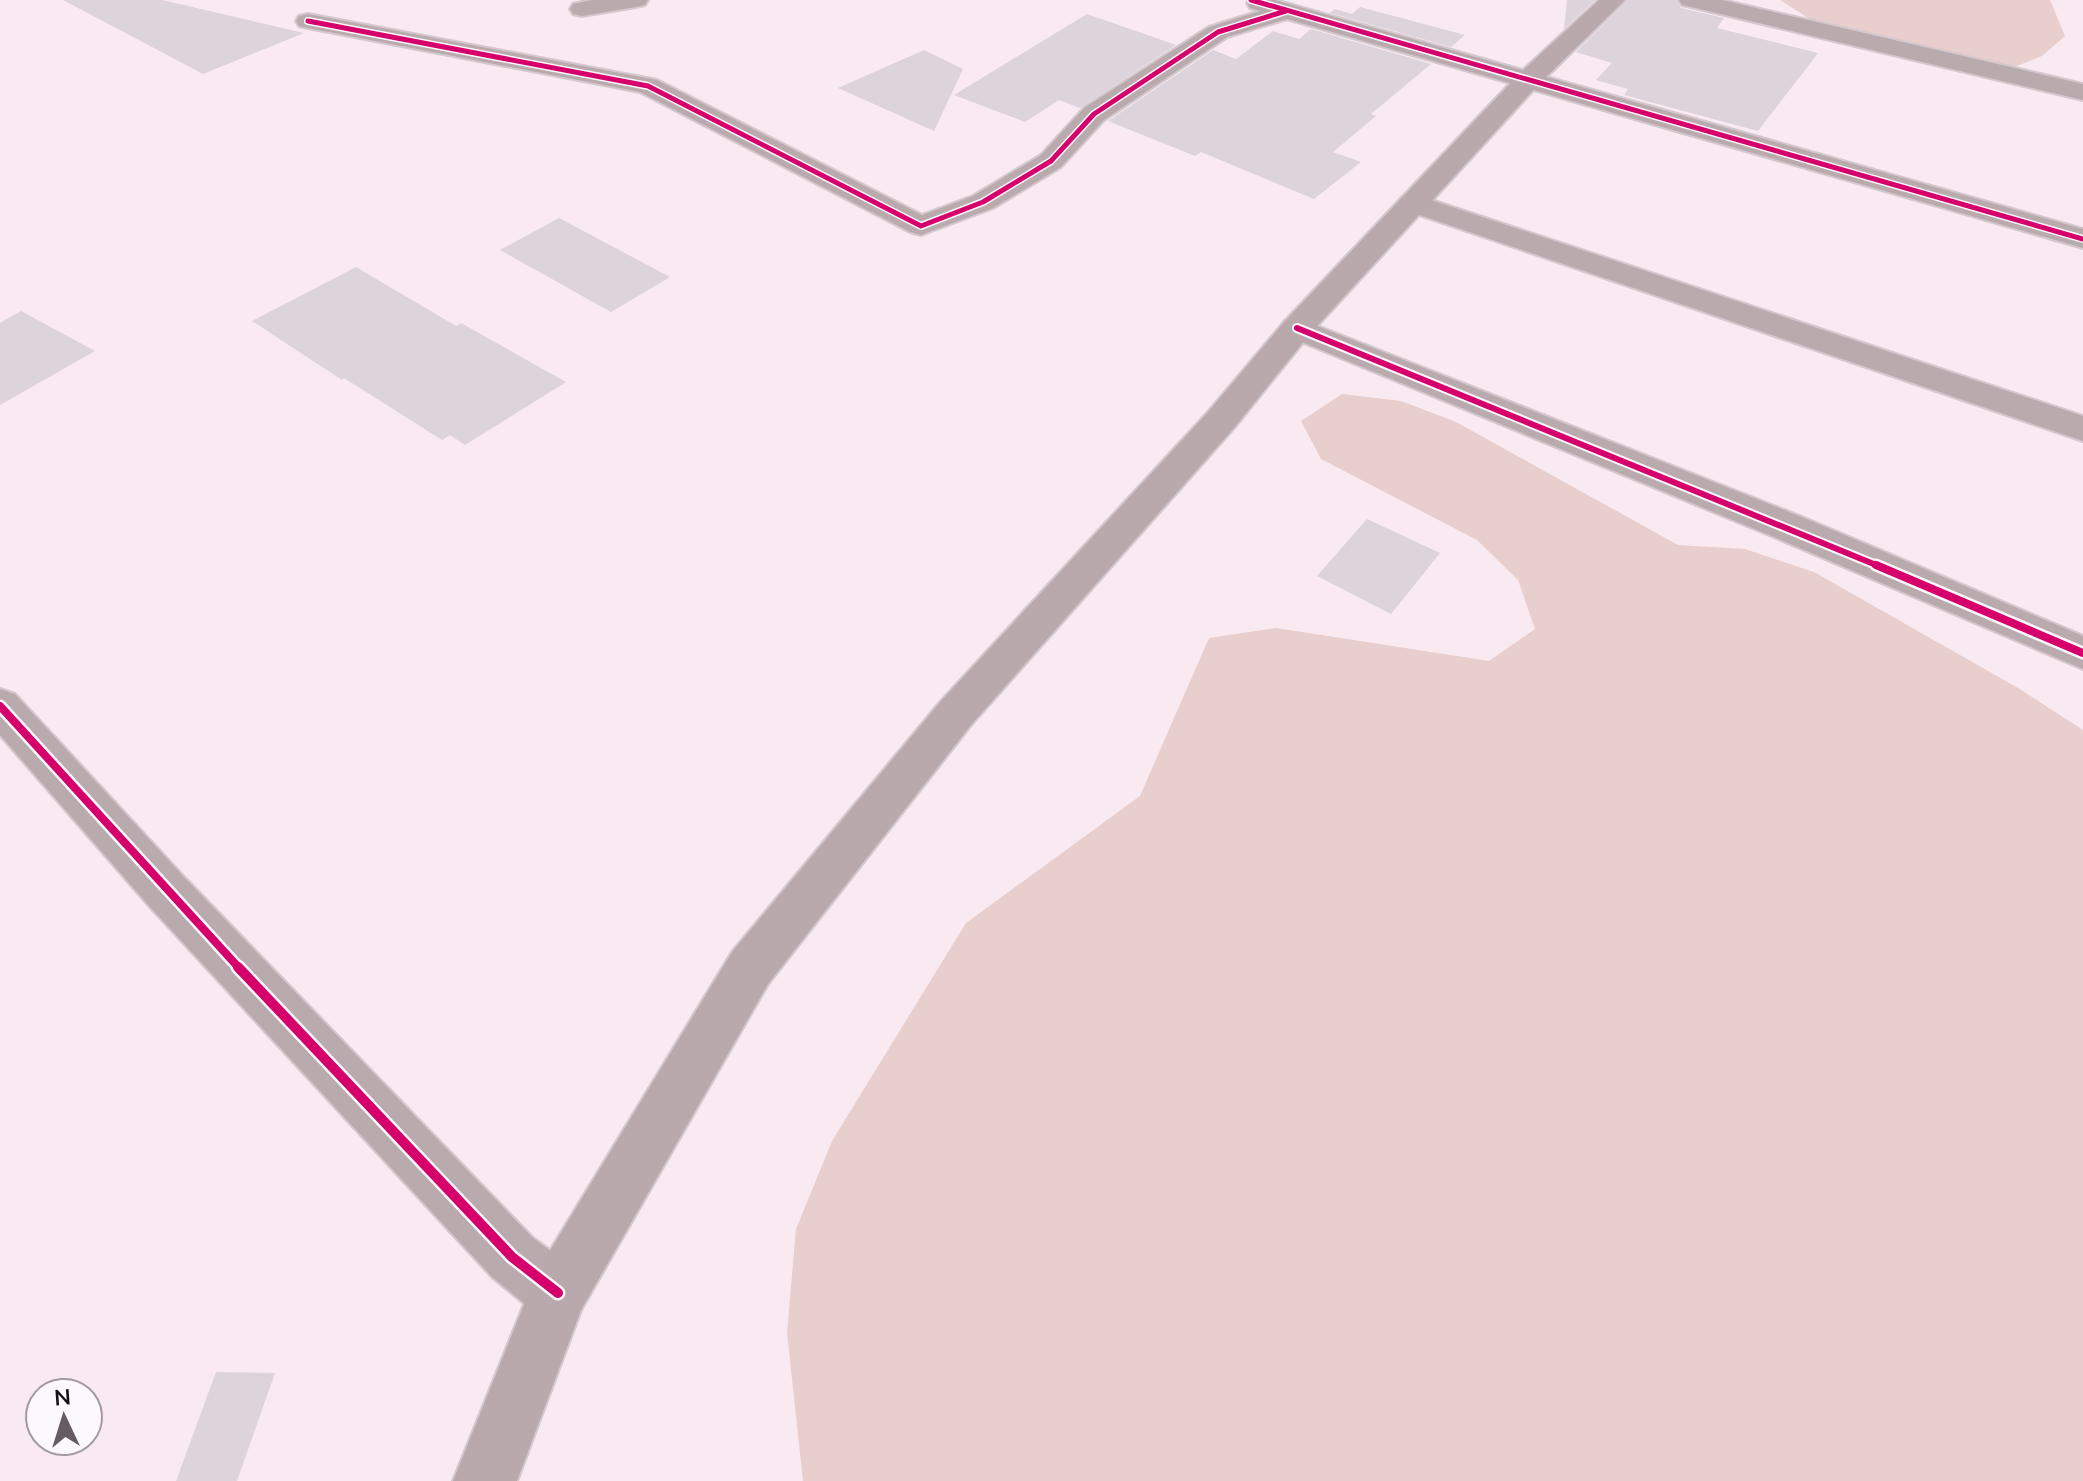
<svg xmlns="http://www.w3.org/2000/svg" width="2083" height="1481" font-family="Mulish,sans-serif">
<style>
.green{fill:#e8cecd}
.building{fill:#ddd3da}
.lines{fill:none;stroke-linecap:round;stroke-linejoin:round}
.street-casing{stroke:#d3c8cd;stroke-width:4}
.secondary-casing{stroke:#d3c8cd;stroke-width:4}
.street{fill:#b9aaae;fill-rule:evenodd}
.secondary{fill:#b9a9ad;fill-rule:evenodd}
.cycleway-far3-casing{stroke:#fdf8fb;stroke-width:8}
.cycleway-far2-casing{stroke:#fdf8fb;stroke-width:10}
.cycleway-far1-casing{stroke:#fdf8fb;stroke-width:13}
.cycleway-casing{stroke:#fdf8fb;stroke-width:15}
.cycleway-far3{stroke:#d6006c;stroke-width:5}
.cycleway-far2{stroke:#d6006c;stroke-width:6}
.cycleway-far1{stroke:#d6006c;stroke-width:8}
.cycleway{stroke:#d6006c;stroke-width:10}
</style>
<rect width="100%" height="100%" fill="#f9eaf1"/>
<g class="green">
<polygon points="1780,0 2050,0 2065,36 2042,56 2012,68 1819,25"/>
<polygon points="1342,394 1401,401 1456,422 1678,545 1745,549 1814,572 2018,688 2083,730 2083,1481 803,1481 787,1333 796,1229 832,1141 966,923 1140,796 1209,638 1276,628 1489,661 1535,629 1518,580 1477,540 1321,459 1301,421"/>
</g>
<g class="building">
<polygon points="63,0 162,0 304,33 203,74"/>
<polygon points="1567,0 1595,0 1564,29"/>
<polygon points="1628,0 1676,0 1681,8 1724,18 1717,28 1818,53 1758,131 1624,95 1628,89 1596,80 1612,63 1576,52"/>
<polygon points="1360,7 1465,35 1451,47 1330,13 1335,9 1352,14"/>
<polygon points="1087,14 1176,45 1080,108 1059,100 1025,122 954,95"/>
<polygon points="1311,29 1431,64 1371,114 1376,116 1333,152 1361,162 1314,199 1201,152 1195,156 1108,121 1213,50 1236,59 1273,31 1299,39"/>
<polygon points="924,50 963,69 934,131 838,88"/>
<polygon points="559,218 670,277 611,312 500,250"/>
<polygon points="356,267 456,326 461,323 566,382 465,445 450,435 442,440 344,378 342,380 252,321"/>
<polygon points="21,311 95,351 0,405 0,323"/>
<polygon points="1367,519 1440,553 1391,614 1317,576"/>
<polygon points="216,1372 275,1373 237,1481 176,1481"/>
</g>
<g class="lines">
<g class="street-casing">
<g id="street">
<polygon points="592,0 648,0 645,5 636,7 582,16 573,14 570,9 573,4"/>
<polygon points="1249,0 1275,0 2083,229 2083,248 1287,19 1227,37 1104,120 1061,167 993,208 921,235 910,232 640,92 308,28 299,26 296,21 299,16 308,14 657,80 922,215 973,196 1041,155 1084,108 1209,27 1260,11 1250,8 1247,3"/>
<polygon points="1679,0 1722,0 2083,84 2083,100 1691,7 1682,5"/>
<polygon points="1413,194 2083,416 2083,441 1402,209 1398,203 1402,197"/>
<polygon points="1297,318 1802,517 2083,636 2083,669 1774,537 1285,335 1280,328 1285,321"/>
<polygon points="0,689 15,694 184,877 532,1237 579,1272 587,1293 579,1314 558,1322 537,1314 492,1277 150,907 0,735"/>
</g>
</g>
<g class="secondary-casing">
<polygon id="secondary" points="1599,0 1625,0 1538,85 1309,335 1234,428 971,725 768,984 581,1310 517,1481 453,1481 537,1272 732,952 941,701 1208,412 1285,321 1520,73"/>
</g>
<use href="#street" class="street"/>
<use href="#secondary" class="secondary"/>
<g class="cycleway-far3-casing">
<g id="cycleway-far3">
<polyline points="1251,0 2083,239"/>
<polyline points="308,21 648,86 921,226 983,202 1051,161 1094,114 1218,32 1286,11"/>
</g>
</g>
<g class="cycleway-far2-casing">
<polyline id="cycleway-far2" points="1297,328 1881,567"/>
</g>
<g class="cycleway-far1-casing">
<g id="cycleway-far1">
<polyline points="1876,565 2083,653"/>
<polyline points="0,706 240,969"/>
</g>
</g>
<g class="cycleway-casing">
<polyline id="cycleway" points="238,967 512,1257 558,1293"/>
</g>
<use href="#cycleway-far3" class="cycleway-far3"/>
<use href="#cycleway-far2" class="cycleway-far2"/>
<use href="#cycleway-far1" class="cycleway-far1"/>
<use href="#cycleway" class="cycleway"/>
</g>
<g transform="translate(64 1417) rotate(356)"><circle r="38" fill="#fdf8fb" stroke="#a19a9e" stroke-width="2"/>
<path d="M0-6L14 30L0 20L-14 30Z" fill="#665b61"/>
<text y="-12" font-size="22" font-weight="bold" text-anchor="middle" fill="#170e13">N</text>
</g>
</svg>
